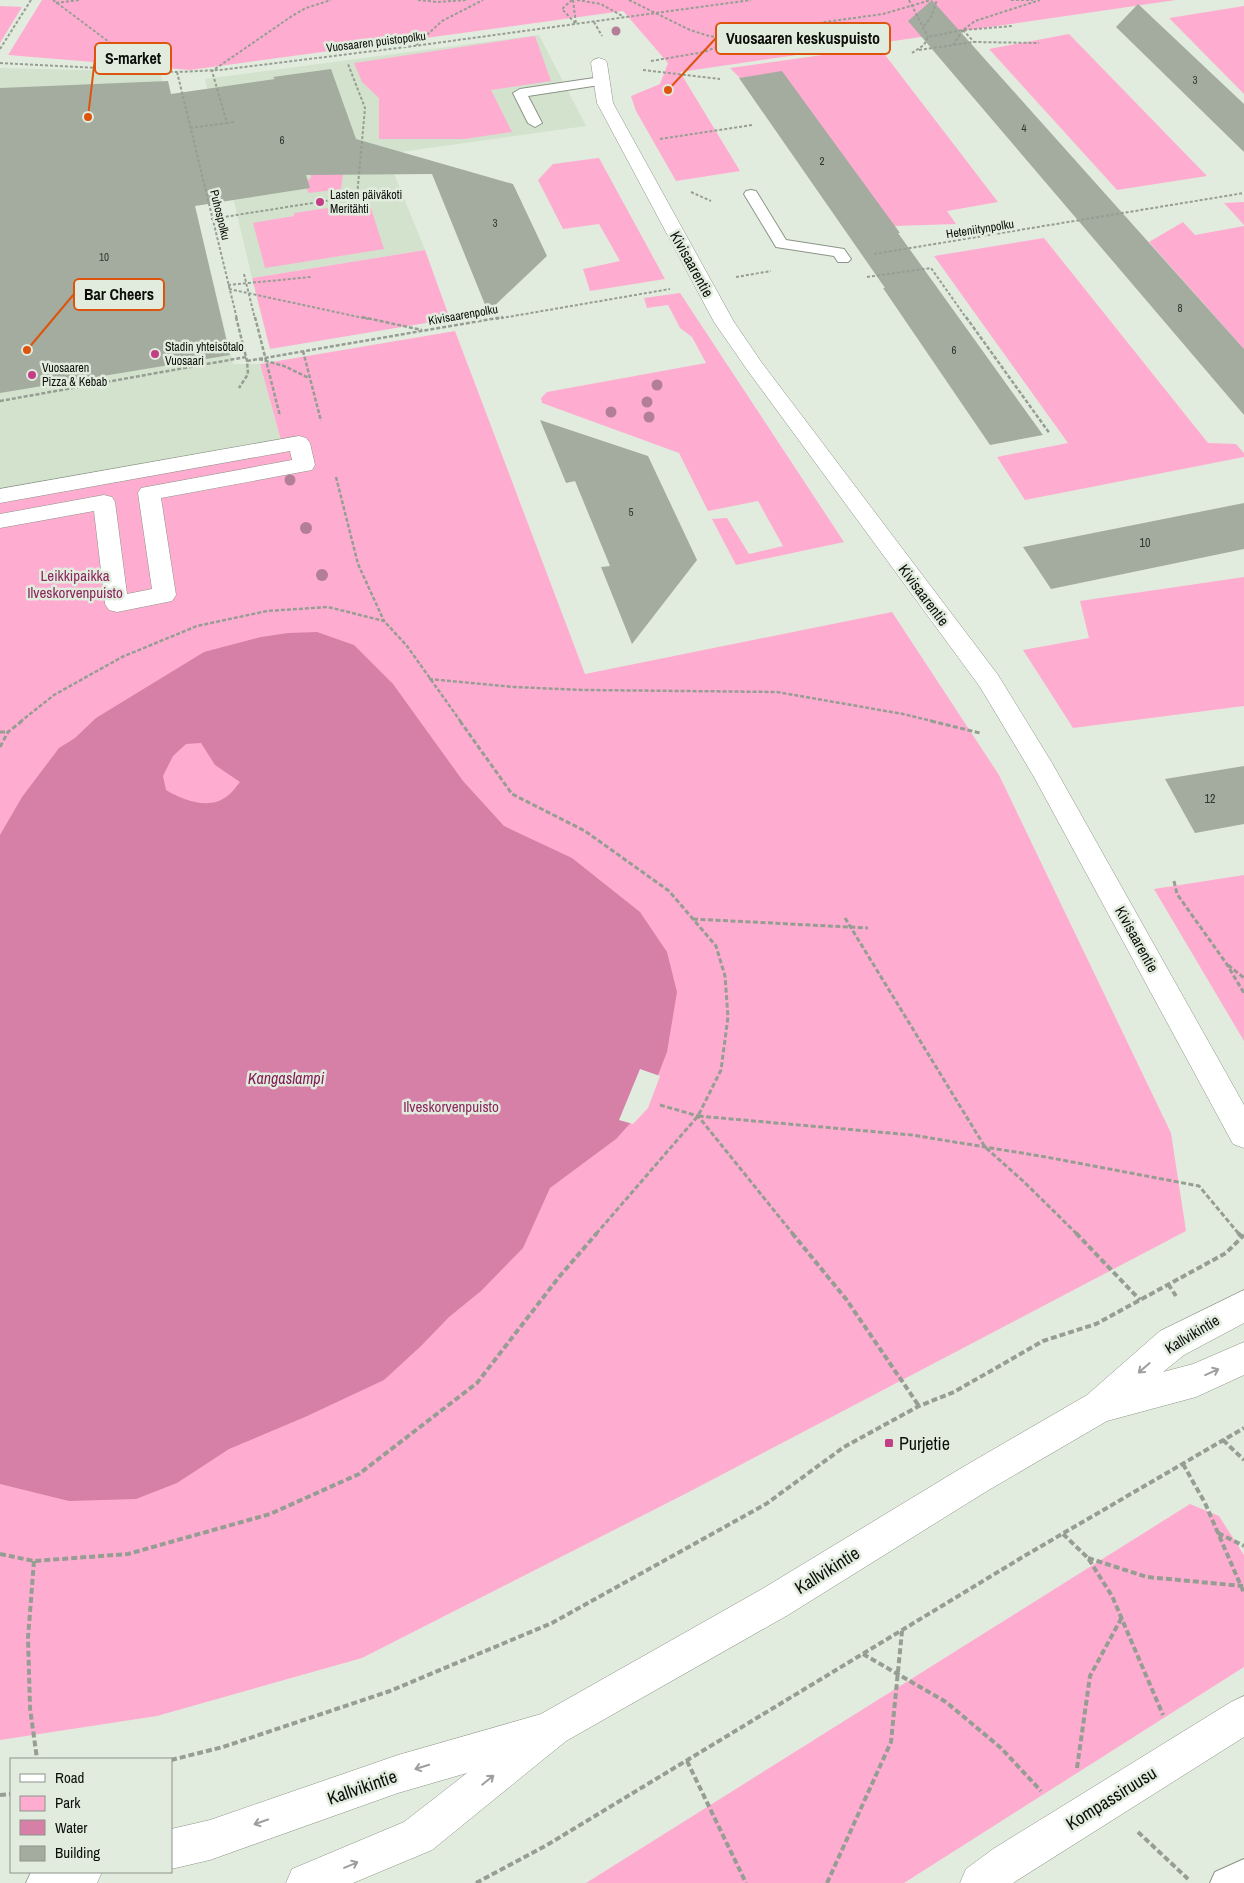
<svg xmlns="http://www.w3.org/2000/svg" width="1244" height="1883" font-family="'Archivo Narrow',sans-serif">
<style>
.built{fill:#d3e2cd}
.green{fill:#feadd0}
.water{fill:#d67fa7;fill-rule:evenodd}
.pier{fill:#e2ecde}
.building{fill:#a3ac9f}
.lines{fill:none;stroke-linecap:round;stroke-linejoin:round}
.lane-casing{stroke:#8b9487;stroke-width:2}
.street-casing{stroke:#8b9487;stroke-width:1}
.secondary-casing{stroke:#8b9487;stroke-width:1}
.path-far3{stroke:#969d93;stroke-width:2;stroke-dasharray:3 2;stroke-linecap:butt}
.path-far2{stroke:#969d93;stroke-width:2.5;stroke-dasharray:4 2;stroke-linecap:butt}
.path-far1{stroke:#969d93;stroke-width:3;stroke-dasharray:5 2.5;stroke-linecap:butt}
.path{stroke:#969d93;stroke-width:4;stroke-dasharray:6 3;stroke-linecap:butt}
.lane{fill:#fff;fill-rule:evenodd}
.street{fill:#fff;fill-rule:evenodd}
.secondary{fill:#fff;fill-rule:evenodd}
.tree{fill:#b27f96}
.oneway{stroke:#9e9f9d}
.poi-dot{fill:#c33f85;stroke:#e2ecde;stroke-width:2}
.labels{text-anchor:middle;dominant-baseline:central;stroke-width:5;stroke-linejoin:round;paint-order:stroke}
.far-number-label{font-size:11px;fill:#32362f}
.far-street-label{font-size:12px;fill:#0c0f0a;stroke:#e2ecde}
.far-poi-label{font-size:12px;fill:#0c0f0a;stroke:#e2ecde;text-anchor:start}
.number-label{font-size:12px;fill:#32362f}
.street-label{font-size:15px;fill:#0c0f0a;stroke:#e2ecde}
.park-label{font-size:15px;fill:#8b255c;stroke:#e2ecde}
.water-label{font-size:16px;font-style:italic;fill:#831c55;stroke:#e2ecde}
.near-poi-label{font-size:18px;fill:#0c0f0a;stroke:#e2ecde;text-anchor:start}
.near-street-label{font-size:18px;fill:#0c0f0a;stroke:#e2ecde}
.leader{fill:none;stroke:#dd550c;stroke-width:2}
.callout-dot{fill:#dd550c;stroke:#e2ecde;stroke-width:2}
.callout{fill:#e2ecde;stroke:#dd550c;stroke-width:2}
.callout-label{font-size:16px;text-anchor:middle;font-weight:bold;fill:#0c0f0a}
</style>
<rect width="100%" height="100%" fill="#e2ecde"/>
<g class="built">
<polygon points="539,35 586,126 386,154 425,250 252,278 205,79"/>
<polygon points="0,68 160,72 195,206 233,364 260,364 282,444 0,492"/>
</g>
<g class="green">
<polygon points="42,0 1176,0 680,72 740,171 676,181 636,111 631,96 660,84 668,63 623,11 190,70 8,55"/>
<polygon points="0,6 22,7 0,43"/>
<polygon points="1244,6 1244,94 1169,18"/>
<polygon points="1069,34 1207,176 1117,190 989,49"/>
<polygon points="535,36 551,81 491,90 512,132 464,139 379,139 379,98 362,82 354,63"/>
<polygon points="879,47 998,202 947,211 956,224 894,226 782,72 740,78 730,68"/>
<polygon points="346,152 341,189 309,193 306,188 307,180 310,179 315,164"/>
<polygon points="598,158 599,158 665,279 590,291 583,269 620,261 599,224 563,229 538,180 553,164"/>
<polygon points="369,202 384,249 265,268 253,223 294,216 294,213"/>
<polygon points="1244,202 1244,225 1224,203"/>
<polygon points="1183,222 1195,235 1244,226 1244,349 1149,242"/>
<polygon points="1044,238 1208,443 1236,444 1244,453 1244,457 1025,500 997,457 1068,443 934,256"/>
<polygon points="425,250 450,319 270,349 252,278"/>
<polygon points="680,293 844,542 736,565 712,519 727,518 749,554 783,546 758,501 708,511 679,453 542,403 541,398 547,392 706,363 692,337 680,328 668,305 647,308 644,298"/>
<polygon points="455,331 585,674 892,612 999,775 1171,1133 1186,1231 685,1494 362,1658 157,1716 0,1740 0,492 282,444 260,364"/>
<polygon points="1244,577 1244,706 1073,728 1023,650 1089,638 1080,601"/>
<polygon points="1244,875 1244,1041 1154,889"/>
<polygon points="1190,1504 1219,1516 1244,1555 1244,1667 904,1883 586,1883"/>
</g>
<path class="water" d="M317,632L354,645L393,684L463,781L504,826L572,858L640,912L667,952L677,992L667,1052L646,1106L616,1139L550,1188L523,1248L481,1291L449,1317L421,1346L384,1380L305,1417L229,1449L177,1483L136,1499L69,1501L0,1484V835L22,797L59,748L75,738L96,718L204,652L261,637L288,633ZM201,743L215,765L240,782C236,787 231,794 226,797C209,810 182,800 166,790L163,776L173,756L186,744Z"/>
<polygon class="pier" points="640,1069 660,1076 648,1108 633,1124 619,1120"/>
<g class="building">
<polygon points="932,0 1244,349 1244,415 908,21"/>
<polygon points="1138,4 1244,104 1244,152 1116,27"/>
<polygon points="331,69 356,139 513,184 547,256 488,312 432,174 306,175 310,188 195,206 230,355 0,393 0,88 168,81 171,94 275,79 273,77"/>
<polygon points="782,71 900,233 898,233 1043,435 990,445 883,288 885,288 739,78"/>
<polygon points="540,420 648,456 697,560 632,644 601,567 610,566 575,481 566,483"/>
<polygon points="1244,503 1244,549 1051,589 1023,547"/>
<polygon points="1244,766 1244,824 1195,833 1165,779"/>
</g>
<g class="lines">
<g class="lane-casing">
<g id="lane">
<polygon points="601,77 608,81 606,84 528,96 542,123 535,127 528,123 513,93 520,89"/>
<polygon points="751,190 756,191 786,240 844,249 851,259 848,262 838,262 834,256 776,247 744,194 746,191"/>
<polygon points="1244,1859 1244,1883 1210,1883 1215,1872"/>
</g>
</g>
<g class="street-casing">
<g id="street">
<polygon points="599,58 605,60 607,63 613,103 734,322 762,363 998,675 1052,763 1244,1105 1244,1148 1233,1144 1034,777 980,687 748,371 714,322 597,103 591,63 593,60"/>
<polygon points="299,436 306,438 310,443 315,465 312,470 161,498 176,595 172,601 117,612 109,610 105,604 94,511 0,528 0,514 104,495 112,497 115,502 127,594 152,589 138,493 141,488 292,460 290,451 0,503 0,489"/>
<polygon points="1244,1696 1244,1737 1013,1883 960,1883 966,1869 993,1849 1231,1702"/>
</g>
</g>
<g class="secondary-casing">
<g id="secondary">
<polygon points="1244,1290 1244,1323 1184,1355 1163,1372 1193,1364 1244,1342 1244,1375 1196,1397 1107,1421 987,1491 788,1615 566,1741 432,1850 353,1883 286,1883 292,1869 404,1822 467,1773 398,1793 210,1860 171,1869 171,1829 210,1820 398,1755 541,1714 762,1589 963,1467 1087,1395 1160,1331"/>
<polygon points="31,1872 102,1872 97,1883 26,1883"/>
</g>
</g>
<g class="path-far3">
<polyline points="53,0 137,63 153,68"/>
<polyline points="418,0 437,2 467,0"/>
<polyline points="572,0 562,9 576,24"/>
<polyline points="573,0 576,24"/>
<polyline points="577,0 601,4 624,17"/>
<polyline points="629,0 690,30 709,36 746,41 776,36 798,28 825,22 883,14 931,0"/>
<polyline points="909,0 928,37"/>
<polyline points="1011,0 1033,0"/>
<polyline points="56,3 79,0"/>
<polyline points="594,22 602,36"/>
<polyline points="924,26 931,17 937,0"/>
<polyline points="963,30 974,42"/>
<polyline points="964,30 1013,26"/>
<polyline points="416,45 442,21 483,0"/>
<polyline points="953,45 963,30"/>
<polyline points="0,49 31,0"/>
<polyline points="919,50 974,42 1039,43"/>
<polyline points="912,53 924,45 928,37 963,30 975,21 1040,0"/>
<polyline points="651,61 704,52 735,40"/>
<polyline points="0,63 177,72 220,70 414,46 751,0"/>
<polyline points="643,70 720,79"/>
<polyline points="177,72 237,319"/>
<polyline points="234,122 227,123 212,71 292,16 306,8 331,0"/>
<polyline points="190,128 227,123"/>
<polyline points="660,139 752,125"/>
<polyline points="691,192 711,201"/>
<polyline points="211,219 357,196 365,108 348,64"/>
<polyline points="874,254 1244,193"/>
<polyline points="244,274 255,319"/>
<polyline points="736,277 771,271"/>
<polyline points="867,277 931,268 967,319"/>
<polyline points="228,285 311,277"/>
<polyline points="229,289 368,319"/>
<polyline points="496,319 670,289"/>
</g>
<g class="path-far2">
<polyline points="236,317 247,361 248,374 239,388"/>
<polyline points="255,317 280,416"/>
<polyline points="362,317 422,330"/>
<polyline points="966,317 1050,434"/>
<polyline points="303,351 321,421"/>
<polyline points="259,359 284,366 309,378"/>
<polyline points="247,361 503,317"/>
<polyline points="0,401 246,357"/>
<polyline points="336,477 358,564 384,621"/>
<polyline points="429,679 514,687 585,690 777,692 903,714 936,722"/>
<polyline points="20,722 54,695 122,657 197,626 267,611 328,607 384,621 407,646 461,722"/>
</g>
<g class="path-far1">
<polyline points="460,721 512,794 585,831 669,891 716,946 725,976 728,1017 721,1070 698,1116 912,1135 1046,1157 1199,1186 1239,1234"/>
<polyline points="931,721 980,733"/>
<polyline points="0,732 8,732"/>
<polyline points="0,747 8,732 22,721"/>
<polyline points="1174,881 1177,894 1226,963 1244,993"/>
<polyline points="845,918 985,1147 1022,1180 1077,1234"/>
<polyline points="693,919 868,928"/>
<polyline points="1228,965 1244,978"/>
<polyline points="660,1105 698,1116 793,1234"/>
<polyline points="596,1234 698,1116"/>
</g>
<g class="path">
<polyline points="792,1233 846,1299 919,1406"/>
<polyline points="1076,1233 1140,1300"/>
<polyline points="1238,1233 1241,1236"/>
<polyline points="1168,1284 1176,1296"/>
<polyline points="1223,1440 1244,1460"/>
<polyline points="1183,1464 1205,1503 1244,1593"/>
<polyline points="1218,1533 1244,1546"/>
<polyline points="1063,1534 1088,1558 1112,1596 1163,1715"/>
<polyline points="0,1554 34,1561 128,1554 270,1514 359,1474 477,1383 559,1277 597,1233"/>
<polyline points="1088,1558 1147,1577 1243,1586"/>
<polyline points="34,1561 28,1638 30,1708 37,1759"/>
<polyline points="863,1654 946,1702 1001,1748 1041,1791"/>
<polyline points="171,1760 223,1747 390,1691 552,1623 766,1504 844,1447 919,1406 954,1392 1043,1341 1096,1324 1226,1253 1244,1235"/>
<polyline points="687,1761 746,1883"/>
<polyline points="1077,1768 1090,1676 1122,1617"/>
<polyline points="0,1795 11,1794"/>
<polyline points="1138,1832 1188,1879"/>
<polyline points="476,1883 547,1845 1026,1555 1244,1428"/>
<polyline points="827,1883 891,1742 902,1631"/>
</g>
<use href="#lane" class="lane"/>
<use href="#street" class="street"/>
<use href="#secondary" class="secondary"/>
</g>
<g class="tree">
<circle cx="616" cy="31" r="4.5"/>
<circle cx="657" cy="385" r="5.5"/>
<circle cx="647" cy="402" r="5.5"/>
<circle cx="611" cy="412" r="5.5"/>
<circle cx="649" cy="417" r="5.5"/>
<circle cx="290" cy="480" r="5.5"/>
<circle cx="306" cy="528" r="6"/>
<circle cx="322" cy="575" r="6"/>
</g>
<defs><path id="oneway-shaft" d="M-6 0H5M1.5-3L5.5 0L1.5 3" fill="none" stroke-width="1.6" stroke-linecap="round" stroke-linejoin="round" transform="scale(1.25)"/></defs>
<g class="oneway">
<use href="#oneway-shaft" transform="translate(1144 1368) rotate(139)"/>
<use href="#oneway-shaft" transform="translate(1212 1372) rotate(-24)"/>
<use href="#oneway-shaft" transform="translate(422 1767) rotate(163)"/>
<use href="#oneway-shaft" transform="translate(488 1780) rotate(-39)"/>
<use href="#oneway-shaft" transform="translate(261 1822) rotate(161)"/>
<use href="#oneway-shaft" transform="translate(351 1865) rotate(-23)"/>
</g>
<g class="poi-dot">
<circle cx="320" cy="202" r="5"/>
<circle cx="155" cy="354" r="5"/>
<circle cx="32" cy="375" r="5"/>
<rect x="884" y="1438" width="10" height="10" rx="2.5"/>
</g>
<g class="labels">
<g class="far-number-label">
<text x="1195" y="80">3</text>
<text x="1024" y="128">4</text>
<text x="282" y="140">6</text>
<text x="822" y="161">2</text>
<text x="495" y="223">3</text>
<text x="104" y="257">10</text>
<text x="1180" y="308">8</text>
<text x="954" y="350">6</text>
<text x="631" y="512">5</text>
</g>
<g class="far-street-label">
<text transform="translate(376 42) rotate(-7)">Vuosaaren puistopolku</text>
<text transform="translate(220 215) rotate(76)">Puhospolku</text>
<text transform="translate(980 229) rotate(-9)">Heteniitynpolku</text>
<text transform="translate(463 315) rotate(-10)">Kivisaarenpolku</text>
</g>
<g class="far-poi-label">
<text x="330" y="195">Lasten päiväkoti<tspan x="330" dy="14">Meritähti</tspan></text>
<text x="165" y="347">Stadin yhteisötalo<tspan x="165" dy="14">Vuosaari</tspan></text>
<text x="42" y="368">Vuosaaren<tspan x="42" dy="14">Pizza &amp; Kebab</tspan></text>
</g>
<g class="number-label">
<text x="1145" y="543">10</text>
<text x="1210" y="799">12</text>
</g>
<g class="street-label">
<text transform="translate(692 264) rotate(61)">Kivisaarentie</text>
<text transform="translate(924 595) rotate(53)">Kivisaarentie</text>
<text transform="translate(1137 939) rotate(61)">Kivisaarentie</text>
<text transform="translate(1192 1334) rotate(-31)">Kallvikintie</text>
</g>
<g class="park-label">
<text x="75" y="575">Leikkipaikka<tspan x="75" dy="17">Ilveskorvenpuisto</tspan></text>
<text x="451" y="1106">Ilveskorvenpuisto</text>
</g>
<g class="water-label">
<text x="286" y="1078">Kangaslampi</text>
</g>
<g class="near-poi-label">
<text x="899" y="1443">Purjetie</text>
</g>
<g class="near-street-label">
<text transform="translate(827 1570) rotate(-32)">Kallvikintie</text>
<text transform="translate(362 1787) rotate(-19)">Kallvikintie</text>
<text transform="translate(1111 1798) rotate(-32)">Kompassiruusu</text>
</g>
</g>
<path class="leader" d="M668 90L716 38M88 117L95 58M27 350L74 294"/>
<g class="callout-dot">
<circle cx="668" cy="90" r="5"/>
<circle cx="88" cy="117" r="5"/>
<circle cx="27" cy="350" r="5"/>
</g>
<g class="callout">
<rect x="716" y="23" width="174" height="31" rx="5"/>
<rect x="95" y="43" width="76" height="31" rx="5"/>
<rect x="74" y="279" width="90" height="31" rx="5"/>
</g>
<g class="callout-label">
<text x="803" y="44">Vuosaaren keskuspuisto</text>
<text x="133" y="64">S-market</text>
<text x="119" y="300">Bar Cheers</text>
</g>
<rect x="10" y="1758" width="162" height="115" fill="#e2ecde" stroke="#8c9489"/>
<rect x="20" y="1774" width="25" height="8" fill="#ffffff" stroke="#8c9489"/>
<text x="55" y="1783" font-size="15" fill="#0c0f0a">Road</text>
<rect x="20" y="1796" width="25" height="15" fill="#feadd0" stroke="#8c9489"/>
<text x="55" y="1808" font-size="15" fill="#0c0f0a">Park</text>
<rect x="20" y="1820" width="25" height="15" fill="#d67fa7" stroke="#8c9489"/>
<text x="55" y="1833" font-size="15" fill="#0c0f0a">Water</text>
<rect x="20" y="1846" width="25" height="15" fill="#a3ac9f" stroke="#8c9489"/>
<text x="55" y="1858" font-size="15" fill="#0c0f0a">Building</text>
</svg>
